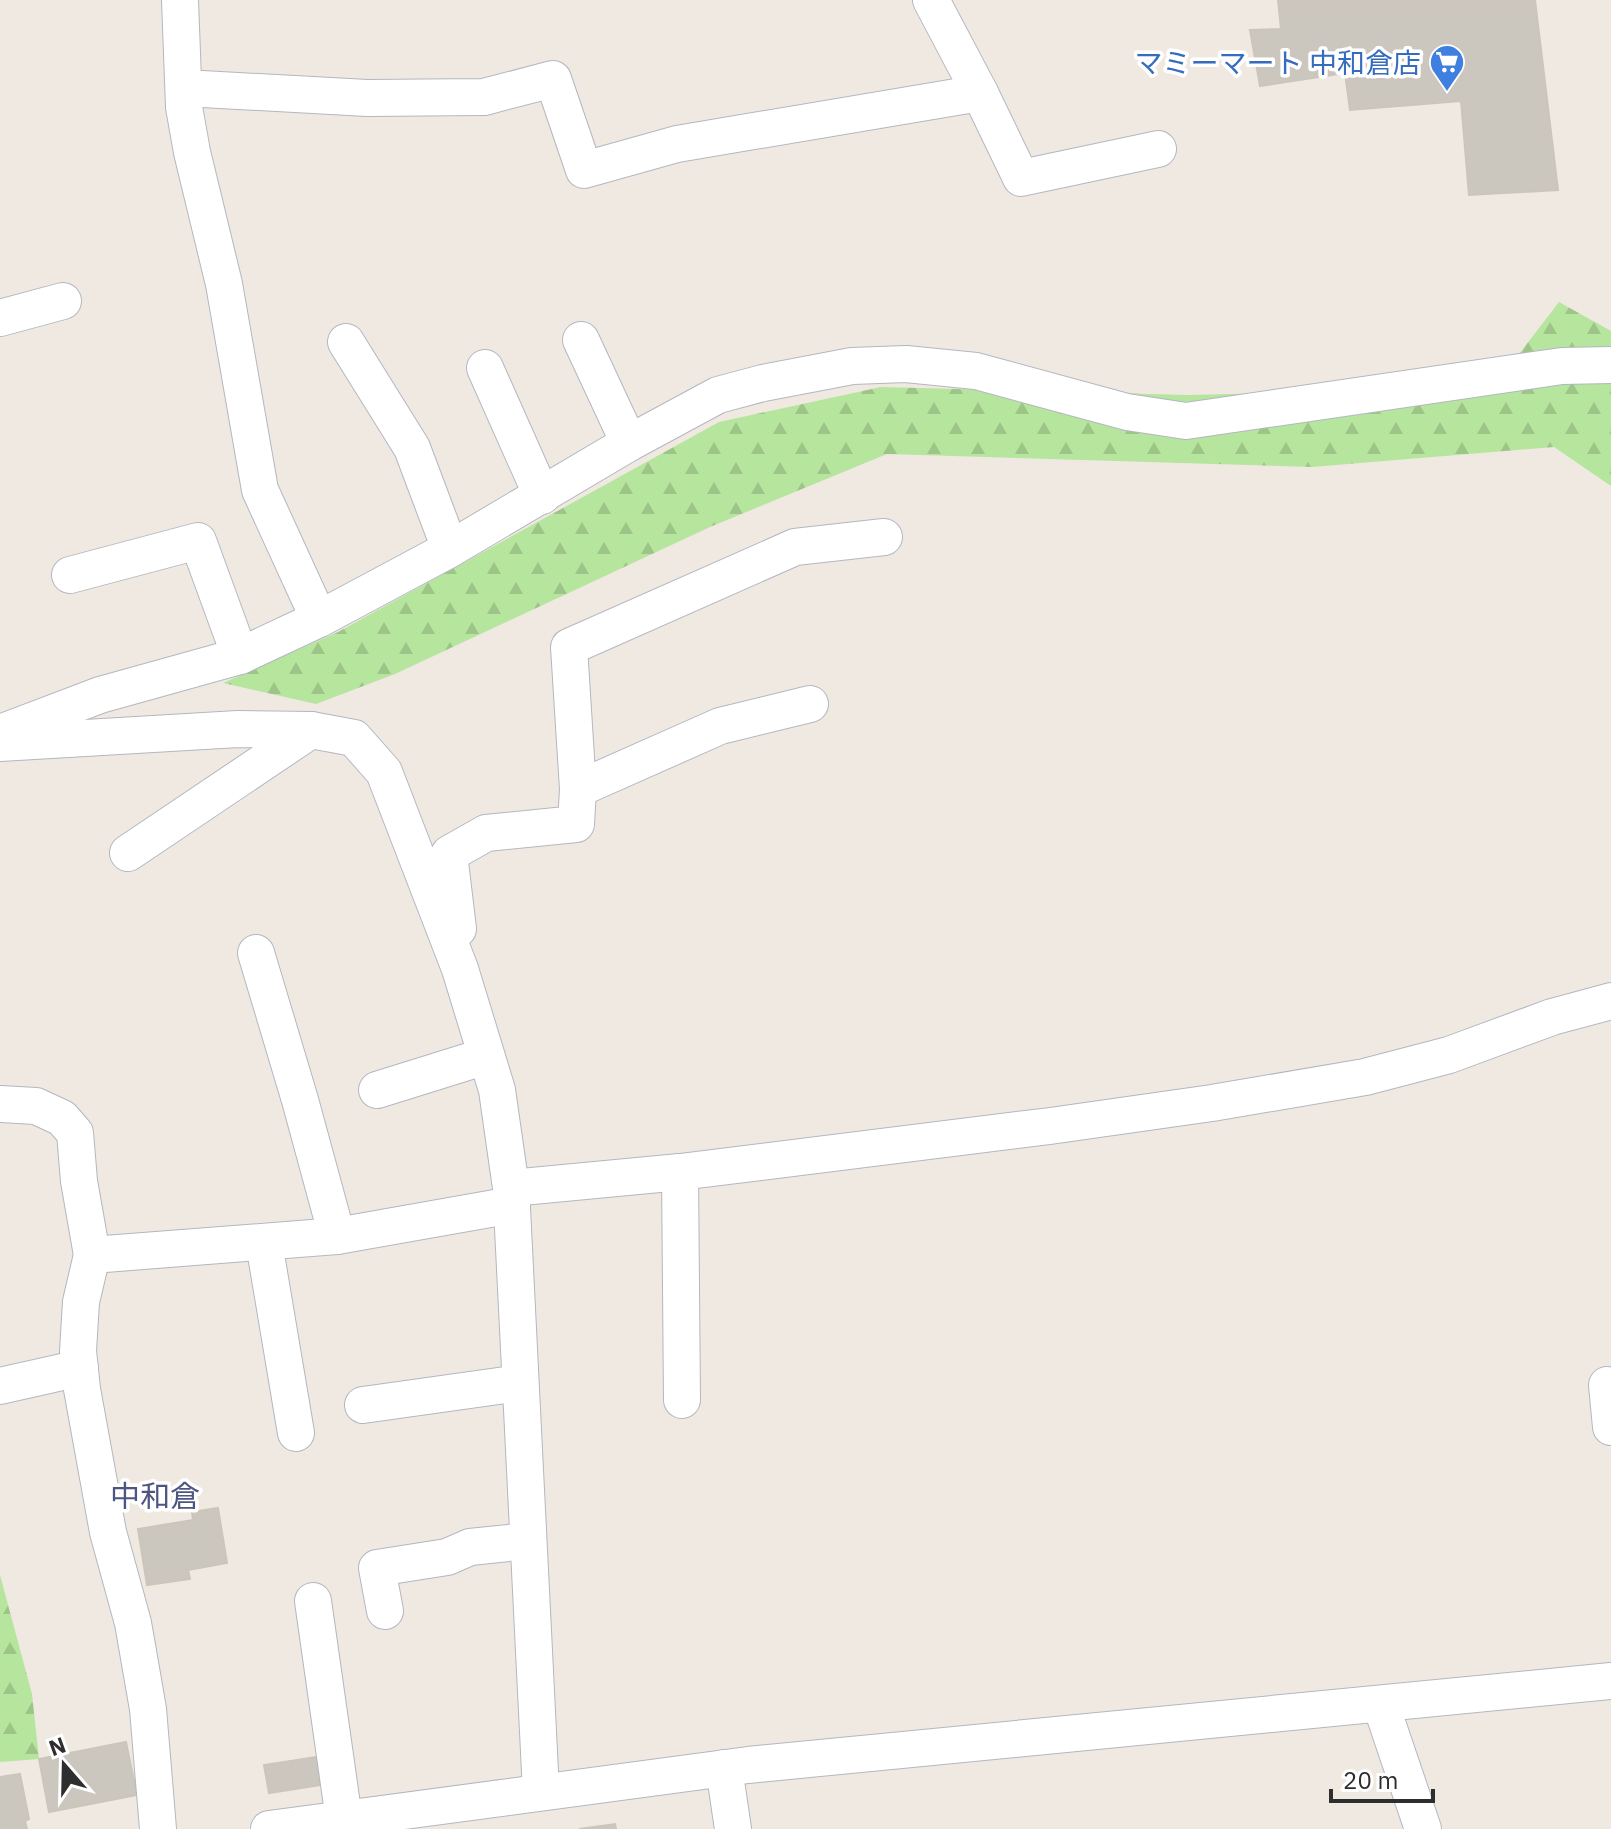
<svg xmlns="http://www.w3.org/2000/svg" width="1611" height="1829" font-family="'IBM Plex Sans','Noto Sans JP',sans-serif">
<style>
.forest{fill:url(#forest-firs)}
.building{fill:#cbc7bf;stroke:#cbc5ba;stroke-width:2}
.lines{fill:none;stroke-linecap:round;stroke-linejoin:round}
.minor-casing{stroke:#b4b7c1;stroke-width:38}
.minor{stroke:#fff;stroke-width:36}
.labels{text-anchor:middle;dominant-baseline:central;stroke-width:7;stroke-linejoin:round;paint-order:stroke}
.shop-label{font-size:28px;fill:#366cbe;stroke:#fff;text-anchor:end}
.neighbourhood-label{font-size:30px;fill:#4d5680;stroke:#fff}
</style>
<defs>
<pattern id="forest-firs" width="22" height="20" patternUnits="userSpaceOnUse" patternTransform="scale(2)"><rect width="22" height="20" fill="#b6e59e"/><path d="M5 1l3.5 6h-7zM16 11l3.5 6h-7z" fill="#9dc588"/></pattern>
</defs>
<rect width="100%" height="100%" fill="#efe9e1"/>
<g class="forest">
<polygon points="1559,302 1611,331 1611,486 1554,447 1312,467 887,454 710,527 395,674 316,704 223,683 338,632 719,422 881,387 1188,395 1493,388"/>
<polygon points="0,1575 32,1694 39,1759 0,1762"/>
</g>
<g class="building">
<polygon points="1278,0 1535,0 1558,190 1469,195 1461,101 1350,110 1345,73 1260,86 1250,30 1281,29"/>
<polygon points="218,1508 227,1563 188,1570 190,1579 147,1585 138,1529 193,1520 192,1512"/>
<polygon points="126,1742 137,1795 49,1812 39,1759"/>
<polygon points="317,1757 321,1785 269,1793 264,1765"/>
<polygon points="20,1774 29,1819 25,1821 27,1829 0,1829 0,1777"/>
<polygon points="615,1824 616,1829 579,1829"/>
</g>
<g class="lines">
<g class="minor-casing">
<g id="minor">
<polyline points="180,0 184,107 192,152 224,284 260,490 319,619"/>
<polyline points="184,88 367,98 484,97 553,79 584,170 677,144 980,93 931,0"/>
<polyline points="980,93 1021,178 1158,149"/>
<polyline points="0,318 63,301"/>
<polyline points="581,340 629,443"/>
<polyline points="346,342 412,448 450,549"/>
<polyline points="485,368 542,496"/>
<polyline points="70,575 198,541 240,656"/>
<polyline points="0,733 100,695 240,656 319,619 450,549 629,443 718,395 763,383 852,366 906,364 976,371 1127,412 1186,421 1562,366 1611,365"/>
<polyline points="0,743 238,729 311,730 354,738 384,772 460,969 497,1090 511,1188 541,1792"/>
<polyline points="578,789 720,726 810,704"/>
<polyline points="128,853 311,730"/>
<polyline points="458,929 449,854 486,833 576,824 578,789 569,647 795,547 884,537"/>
<polyline points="256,953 300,1100 337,1236"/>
<polyline points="377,1090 486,1056"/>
<polyline points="0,1104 36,1106 62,1118 75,1133 79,1181 92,1255 337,1236 512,1205"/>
<polyline points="680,1172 682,1400"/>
<polyline points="511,1188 680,1172 1050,1126 1212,1103 1365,1077 1449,1055 1552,1017 1611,1001"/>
<polyline points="264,1243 296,1433"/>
<polyline points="92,1255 81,1302 78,1351 82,1389 108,1532 133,1623 148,1709 158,1829"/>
<polyline points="1607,1385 1611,1427"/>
<polyline points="0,1386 80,1368"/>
<polyline points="363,1405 520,1383"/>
<polyline points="313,1601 344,1819"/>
<polyline points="385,1611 377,1568 447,1557 470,1547 527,1541"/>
<polyline points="1381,1705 1423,1829"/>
<polyline points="724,1768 733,1829"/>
<polyline points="269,1829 748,1765 1611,1681"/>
</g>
</g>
<use href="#minor" class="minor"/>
</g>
<defs>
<g id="supermarket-pin" transform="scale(1.8)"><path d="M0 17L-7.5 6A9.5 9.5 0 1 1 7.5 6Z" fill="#3f7fe0" stroke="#fff"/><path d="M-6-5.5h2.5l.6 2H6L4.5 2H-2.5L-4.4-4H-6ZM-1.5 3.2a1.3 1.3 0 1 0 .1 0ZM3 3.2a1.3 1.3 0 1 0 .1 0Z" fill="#fff"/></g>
</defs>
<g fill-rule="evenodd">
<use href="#supermarket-pin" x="1447" y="62"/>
</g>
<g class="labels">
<g class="shop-label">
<text x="1421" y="62">マミーマート 中和倉店</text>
</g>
<g class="neighbourhood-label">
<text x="155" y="1495">中和倉</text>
</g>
</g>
<g transform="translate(64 1765) rotate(340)" stroke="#ffffff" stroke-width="6" paint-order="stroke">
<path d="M0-6L14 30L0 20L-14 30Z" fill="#2e2e2e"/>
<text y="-12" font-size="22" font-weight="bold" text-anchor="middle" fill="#2e2e2e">N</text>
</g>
<path d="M1331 1789v12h102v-12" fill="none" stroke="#2e2e2e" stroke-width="4"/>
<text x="1343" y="1789" font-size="24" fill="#2e2e2e" stroke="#ffffff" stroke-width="6" paint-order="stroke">20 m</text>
</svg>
